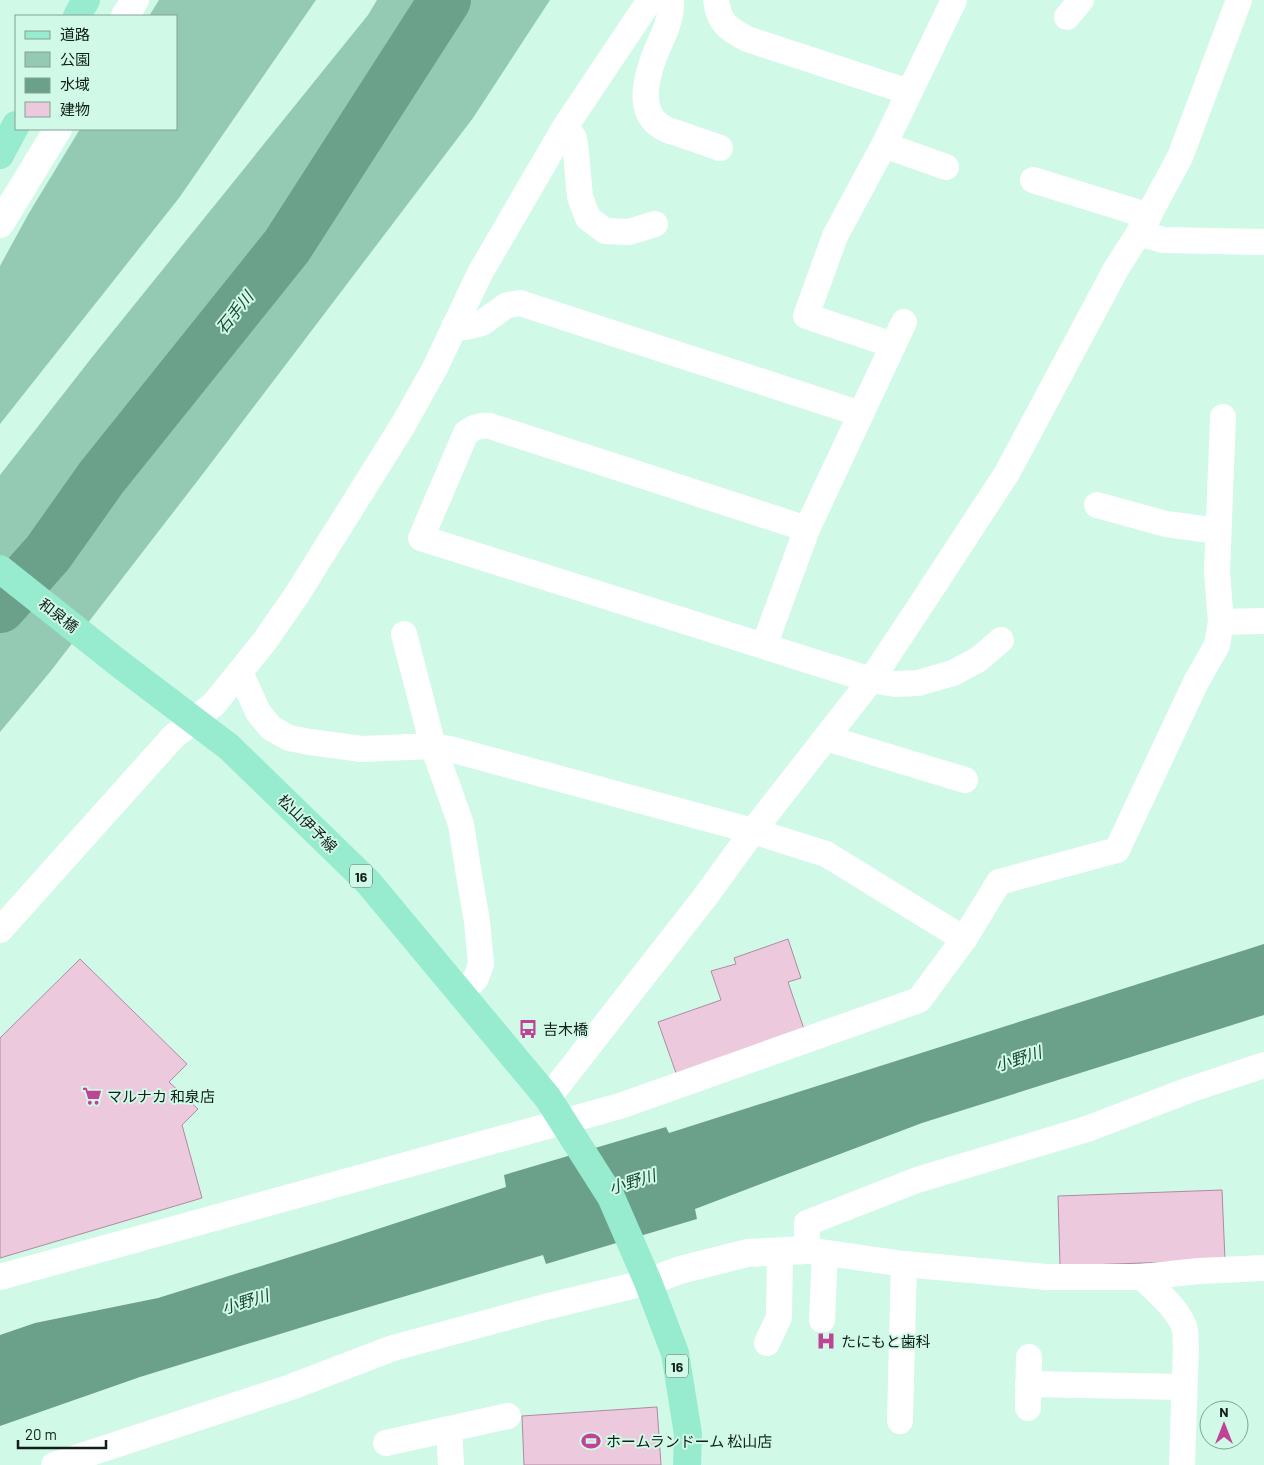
<svg xmlns="http://www.w3.org/2000/svg" width="1264" height="1465" font-family="Barlow,'Noto Sans JP',sans-serif">
<style>
.green{fill:#94cab3}
.water{fill:#6ba18b}
.lines{fill:none;stroke-linecap:round;stroke-linejoin:round}
.river{stroke:#6ba18b;stroke-width:52}
.building{fill:#edc9dd;stroke:#ae8c9f}
.minor{stroke:#fff;stroke-width:26}
.tertiary{stroke:#fff;stroke-width:28}
.primary{stroke:#97ebce;stroke-width:28}
.labels{text-anchor:middle;dominant-baseline:central;stroke-width:4;stroke-linejoin:round;paint-order:stroke}
.shield{fill:#d0f9e7;stroke:#4a6057;stroke-width:1}
.shield-label{font-size:14px;font-weight:bold;fill:#101f19}
.street-label{font-size:15px;fill:#101f19;stroke:#d0f9e7}
.poi-label{font-size:15px;fill:#101f19;stroke:#d0f9e7;text-anchor:start}
.water-label{font-size:16px;font-style:italic;fill:#174434;stroke:#d0f9e7}
</style>
<rect width="100%" height="100%" fill="#d0f9e7"/>
<g class="green">
<polygon points="159,0 316,0 179,198 0,424 0,266 29,213 80,129 176,129 176,16 149,16"/>
<polygon points="377,0 550,0 473,118 202,475 50,672 0,732 0,475 93,356 368,15"/>
</g>
<polygon class="water" points="1264,944 1264,1015 922,1123 695,1209 697,1219 546,1264 543,1255 319,1322 140,1377 0,1426 0,1335 35,1323 158,1298 338,1242 506,1187 504,1175 666,1127 669,1133"/>
<g class="lines">
<polyline class="river" points="0,607 48,553 101,478 287,246 445,0"/>
</g>
<g class="building">
<polygon points="788,939 801,978 788,982 804,1029 676,1073 658,1022 721,1000 711,971 736,964 734,958"/>
<polygon points="80,959 187,1064 169,1082 198,1109 182,1125 202,1198 0,1258 0,1038"/>
<polygon points="1222,1190 1225,1260 1060,1266 1058,1196"/>
<polygon points="657,1407 661,1465 524,1465 522,1416"/>
</g>
<g class="lines">
<g class="minor">
<path d="M671,0C672,17 665,32 658,47C648,71 634,111 662,127C667,131 675,132 680,134C693,139 707,143 720,148"/>
<path d="M716,0C719,23 728,29 747,39L909,92"/>
<polyline points="1067,17 1081,0"/>
<polyline points="565,127 574,138 576,153 580,197 588,218 605,231 629,232 655,224"/>
<polyline points="884,145 946,167"/>
<polyline points="1033,180 1149,216"/>
<polyline points="1139,233 1163,240 1264,242"/>
<polyline points="454,327 465,327 482,323 507,305 520,303 861,414"/>
<polyline points="893,345 806,316 835,236 884,145 954,0"/>
<polyline points="1097,505 1166,524 1218,531"/>
<path d="M807,529L490,426C480,425 474,427 466,433L421,538L871,680L895,684L918,683L953,673L979,659L1001,640"/>
<polyline points="1221,622 1264,621"/>
<polyline points="404,634 433,746 461,824 469,875 477,921 481,964 476,978 461,994"/>
<polyline points="764,646 807,529 904,322"/>
<polyline points="240,672 258,712 271,728 289,738 310,742 362,749 433,746 450,749 753,831 826,854 964,939"/>
<polyline points="826,738 965,780"/>
<polyline points="0,930 173,737 214,704 264,642 296,596 403,425 435,368 480,273 565,127 650,0"/>
<polyline points="1264,1065 1189,1090 1087,1129 917,1180 807,1223 807,1250 904,1264 1047,1277 1142,1277 1199,1271 1264,1268"/>
<polyline points="548,1098 705,897 753,831 871,680 926,597 1007,473 1116,269 1139,233 1180,157 1239,0"/>
<polyline points="0,1277 620,1106 919,1000 964,939 999,882 1117,850 1196,682 1217,645 1221,622 1217,572 1223,417"/>
<path d="M1142,1277C1156,1291 1180,1310 1185,1330C1186,1335 1185,1341 1186,1346L1182,1465"/>
<polyline points="822,1320 825,1253"/>
<polyline points="767,1343 779,1317 780,1251"/>
<polyline points="1028,1384 1184,1387"/>
<polyline points="1028,1408 1029,1357"/>
<polyline points="900,1421 904,1264"/>
<polyline points="449,1429 451,1465"/>
<polyline points="386,1443 508,1416"/>
<polyline points="54,1465 291,1387 393,1348 545,1307 648,1282"/>
</g>
<g class="tertiary">
<polyline points="125,16 135,0"/>
<polyline points="0,224 58,129"/>
<polyline points="648,1282 680,1270 747,1253 807,1250"/>
</g>
<g class="primary">
<polyline points="77,16 86,0"/>
<polyline points="0,155 16,125"/>
<polyline points="0,569 117,662 229,747 368,882 548,1098 611,1197 648,1282 675,1353 688,1434 687,1465"/>
</g>
</g>
<defs>
<g id="bus-bare" transform="scale(1.5)"><path d="M-5-6H5V4H4V6H2V4H-2V6H-4V4H-5ZM-3.5-4V0h7V-4ZM-3.5 1.2v1.5H-2V1.2ZM2 1.2v1.5H3.5V1.2Z" fill="#c04495" stroke="#d0f9e7" stroke-width="2.5" paint-order="stroke"/></g>
<g id="supermarket-bare" transform="scale(1.5)"><path d="M-6-5.5h2.5l.6 2H6L4.5 2H-2.5L-4.4-4H-6ZM-1.5 3.2a1.3 1.3 0 1 0 .1 0ZM3 3.2a1.3 1.3 0 1 0 .1 0Z" fill="#c04495" stroke="#d0f9e7" stroke-width="2.5" paint-order="stroke"/></g>
<g id="hospital-bare" transform="scale(1.5)"><path d="M-5-5h3v3.5h4V-5h3V5h-3V1.5h-4V5h-3Z" fill="#c04495" stroke="#d0f9e7" stroke-width="2.5" paint-order="stroke"/></g>
<g id="stadium-bare" transform="scale(1.5)"><path d="M0-5a6.5 5 0 1 0 0 10a6.5 5 0 1 0 0-10ZM-3.5-1.8h7v3.6h-7Z" fill="#c04495" stroke="#d0f9e7" stroke-width="2.5" paint-order="stroke"/></g>
</defs>
<g fill-rule="evenodd">
<use href="#bus-bare" x="528" y="1029"/>
<use href="#supermarket-bare" x="92" y="1096"/>
<use href="#hospital-bare" x="826" y="1341"/>
<use href="#stadium-bare" x="591" y="1441"/>
</g>
<g class="labels">
<g class="shield">
<rect x="350" y="864.5" width="22" height="23" rx="4"/>
<rect x="666" y="1354.5" width="22" height="23" rx="4"/>
</g>
<g class="shield-label">
<text x="361" y="876">16</text>
<text x="677" y="1366">16</text>
</g>
<g class="street-label">
<text transform="translate(59 615) rotate(38)">和泉橋</text>
<text transform="translate(308 823) rotate(44)">松山伊予線</text>
</g>
<g class="poi-label">
<text x="543" y="1029">吉木橋</text>
<text x="107" y="1096">マルナカ 和泉店</text>
<text x="841" y="1341">たにもと歯科</text>
<text x="606" y="1441">ホームランドーム 松山店</text>
</g>
<g class="water-label">
<text transform="translate(234 312) rotate(-51)">石手川</text>
<text transform="translate(1018 1058) rotate(-18)">小野川</text>
<text transform="translate(632 1181) rotate(-17)">小野川</text>
<text transform="translate(245 1301) rotate(-17)">小野川</text>
</g>
</g>
<rect x="15" y="15" width="162" height="115" fill="#d0f9e7" stroke="#83a295"/>
<rect x="25" y="31" width="25" height="8" fill="#97ebce" stroke="#83a295"/>
<text x="60" y="40" font-size="15" fill="#101f19">道路</text>
<rect x="25" y="52" width="25" height="15" fill="#94cab3" stroke="#83a295"/>
<text x="60" y="65" font-size="15" fill="#101f19">公園</text>
<rect x="25" y="78" width="25" height="15" fill="#6ba18b" stroke="#83a295"/>
<text x="60" y="90" font-size="15" fill="#101f19">水域</text>
<rect x="25" y="102" width="25" height="15" fill="#edc9dd" stroke="#83a295"/>
<text x="60" y="115" font-size="15" fill="#101f19">建物</text>
<g transform="translate(1224 1425)"><circle r="24" fill="#d0f9e7" stroke="#83a295"/>
<path d="M0-4L9 19L0 12L-9 19Z" fill="#c04495"/>
<text y="-8" font-size="14" font-weight="bold" text-anchor="middle" fill="#101f19">N</text>
</g>
<path d="M18 1440v8h88v-8" fill="none" stroke="#101f19" stroke-width="2.5"/>
<text x="25" y="1440" font-size="15" fill="#101f19" stroke="#d0f9e7" stroke-width="4" paint-order="stroke">20 m</text>
</svg>
